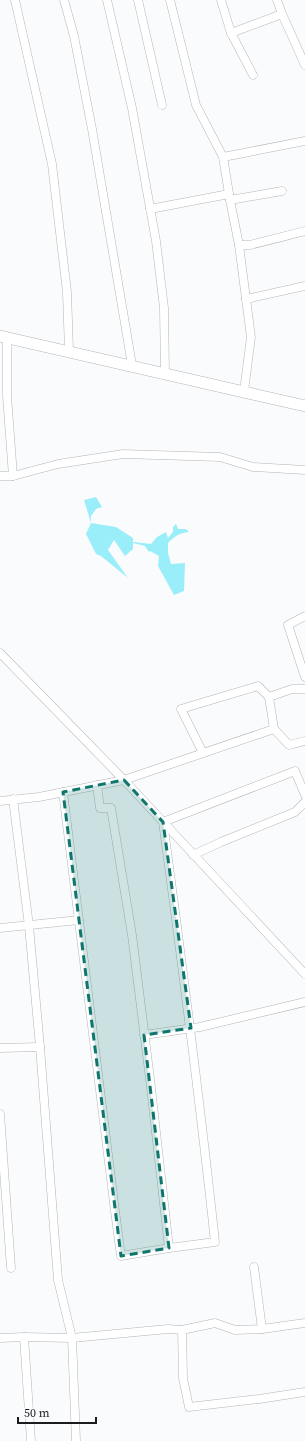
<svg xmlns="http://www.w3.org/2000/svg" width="305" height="1441" font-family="'Source Serif 4',serif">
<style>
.water{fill:#9aeef9}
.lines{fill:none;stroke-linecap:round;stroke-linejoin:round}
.minor-casing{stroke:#b4b5b7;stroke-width:9}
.secondary-casing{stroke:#b4b5b7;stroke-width:12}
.minor{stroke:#fff;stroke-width:8}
.secondary{stroke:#fff;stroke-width:11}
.marked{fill:#0f766e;fill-opacity:0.2;stroke:#0f766e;stroke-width:3;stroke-dasharray:8 5;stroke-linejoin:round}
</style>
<rect width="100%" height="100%" fill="#fafbfd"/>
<path class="water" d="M96,497L102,507L96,509L91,516V523L116,527L133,538V542L151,544L157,537L166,532L168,538L173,532V527L176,524L178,529H186L189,532C179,533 175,536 168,543V553L171,564L185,563L184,591L174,595L158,566L159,556L150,551L149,552L145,546L133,543V549L125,556L114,540L108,550L128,578L101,556L96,554L86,534L91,523L84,500Z"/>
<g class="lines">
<g class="minor-casing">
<g id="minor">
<polyline points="15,0 52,164 67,292 69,351"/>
<polyline points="64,0 74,36 92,129 132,365"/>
<polyline points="107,0 132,108 156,241 164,308 165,373"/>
<polyline points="138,0 162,105"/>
<polyline points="170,0 196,105 223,157 230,200 239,245 251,337 244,391"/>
<polyline points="221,0 231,33 253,75"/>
<polyline points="282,14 305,65"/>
<polyline points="231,33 282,14 277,0"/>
<polyline points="223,157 305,141"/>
<polyline points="230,200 282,191"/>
<polyline points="150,209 229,194"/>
<polyline points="239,245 250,245 305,231"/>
<polyline points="246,299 305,286"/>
<polyline points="7,337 7,396 13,476"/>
<polyline points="0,476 13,476 58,464 123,454 220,457 253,467 305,470"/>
<polyline points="305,616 288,625 305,677"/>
<polyline points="0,653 124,780 305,974"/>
<polyline points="274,729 289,745 305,741"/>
<polyline points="203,753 181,709 258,686 269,697"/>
<path d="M97,785L100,808H111L132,935L150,1079L169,1248L215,1242C200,1102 182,962 163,822L295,771L305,795"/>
<polyline points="63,792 115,1211 121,1256 169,1248"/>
<polyline points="13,799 29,926 40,1047 58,1280 72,1338 76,1441"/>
<polyline points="0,801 39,797 124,780 274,729 269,697 292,689 305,689"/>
<polyline points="193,855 221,842 295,812 305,802"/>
<polyline points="0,928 79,920"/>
<polyline points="144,1035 200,1027 305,1002"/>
<polyline points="0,1048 40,1047"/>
<polyline points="0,1114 11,1268"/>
<polyline points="254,1267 262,1329"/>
<polyline points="182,1330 183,1378 189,1407 259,1399 305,1392"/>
<polyline points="24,1337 31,1441"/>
<polyline points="0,1338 24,1337 72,1338 168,1329 182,1330 215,1323 235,1330 262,1329 305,1323"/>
</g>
</g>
<g class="secondary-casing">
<polyline id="secondary" points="0,336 305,406"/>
</g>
<use href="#minor" class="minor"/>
<use href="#secondary" class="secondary"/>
</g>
<path class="marked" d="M124,780L163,822L191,1028L144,1035L169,1248L121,1256L63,792Z"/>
<path d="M18 1417v6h78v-6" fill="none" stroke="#1b1c1d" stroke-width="2"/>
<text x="24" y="1417" font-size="12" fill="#1b1c1d" stroke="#fafbfd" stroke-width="3" paint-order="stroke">50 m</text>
</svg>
